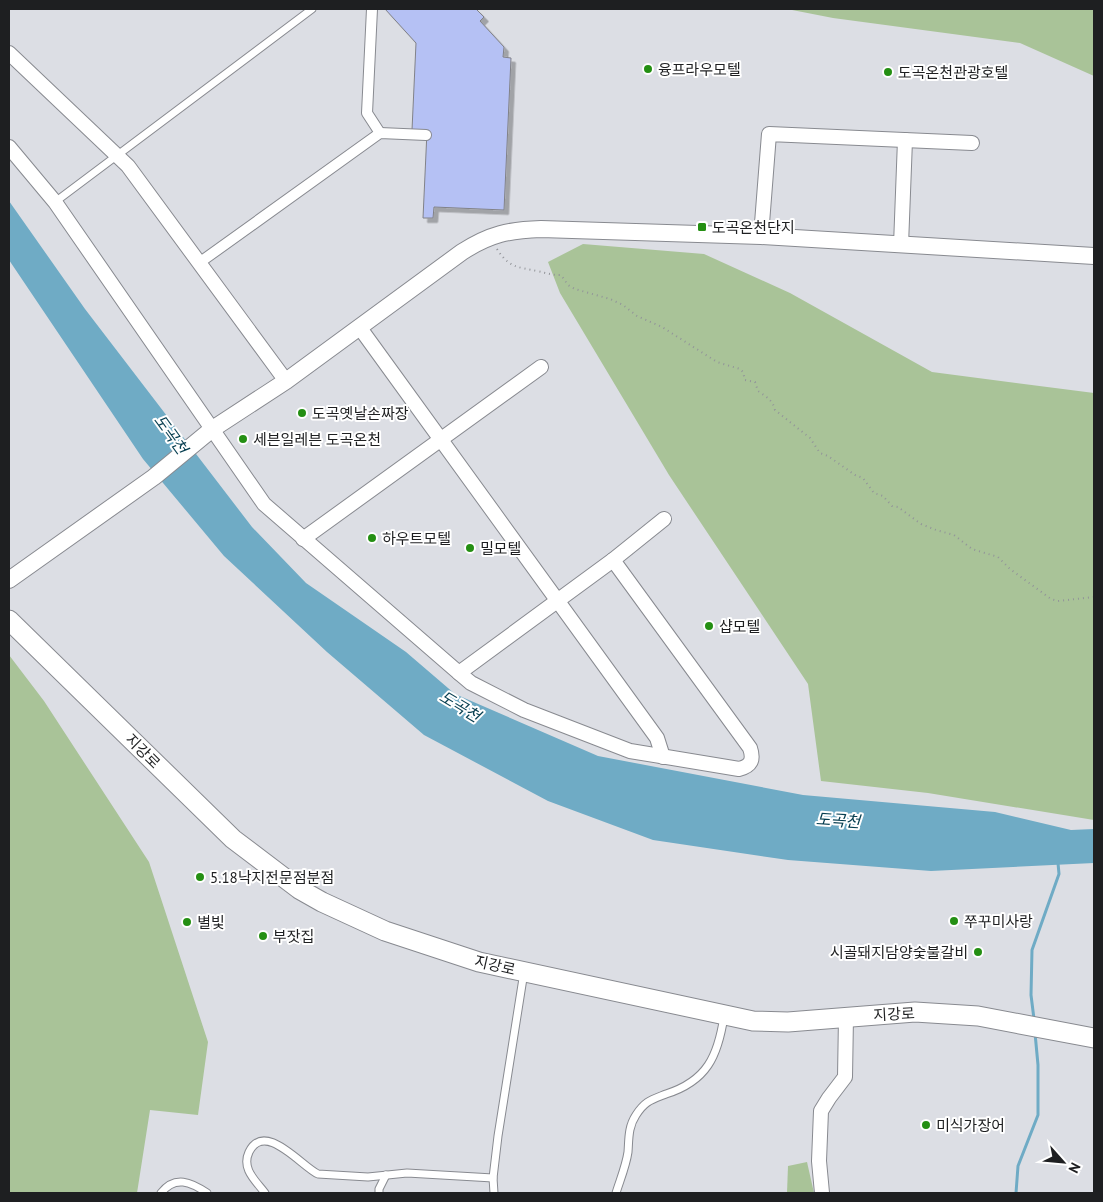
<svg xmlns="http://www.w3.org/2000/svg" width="1103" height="1202" font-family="'PT Sans','Noto Sans KR',sans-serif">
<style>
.green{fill:#a9c398}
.water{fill:#6fabc5}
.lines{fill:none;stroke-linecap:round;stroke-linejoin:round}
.stream{stroke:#6fabc5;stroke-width:3}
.building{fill:#b5c1f4;stroke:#818288;filter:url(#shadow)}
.service-casing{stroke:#888a90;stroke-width:9}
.pedestrian-casing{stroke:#888a90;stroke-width:12}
.minor-casing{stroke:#888a90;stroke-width:16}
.tertiary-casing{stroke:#888a90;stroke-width:18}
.secondary-casing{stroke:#888a90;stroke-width:21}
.path{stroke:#929499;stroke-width:2;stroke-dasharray:1 4;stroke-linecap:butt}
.service{stroke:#fff;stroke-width:7}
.pedestrian{stroke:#fff;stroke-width:10}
.minor{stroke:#fff;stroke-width:14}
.tertiary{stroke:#fff;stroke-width:16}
.secondary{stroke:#fff;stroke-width:19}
.poi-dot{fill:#248f13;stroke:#fff;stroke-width:2}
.labels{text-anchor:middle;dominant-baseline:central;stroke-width:4;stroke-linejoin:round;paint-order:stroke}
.poi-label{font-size:15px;fill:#1e1f21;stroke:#fff;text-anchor:start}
.street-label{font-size:15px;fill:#1e1f21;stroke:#fff}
.water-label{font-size:16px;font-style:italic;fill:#053d4f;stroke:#fff}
</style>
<defs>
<filter id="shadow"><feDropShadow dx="4.5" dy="4.5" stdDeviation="0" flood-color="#0004"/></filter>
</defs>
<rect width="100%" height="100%" fill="#dcdee4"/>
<g class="green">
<polygon points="787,9 1094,9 1094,76 1020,43 833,18"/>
<polygon points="583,244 704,254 790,293 932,372 1094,393 1094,820 928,793 821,781 808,684 669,475 560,293 548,262"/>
<polygon points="9,655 44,701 149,862 208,1042 198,1115 150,1110 137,1193 9,1193"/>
<polygon points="807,1162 814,1193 787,1193 788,1166"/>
</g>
<polygon class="water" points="9,201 85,309 252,527 306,583 406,652 455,694 598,756 803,795 995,812 1071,830 1094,829 1094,863 931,871 788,860 653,840 548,801 424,735 327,652 224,556 143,459 9,260"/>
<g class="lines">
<g class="stream">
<polyline points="1034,1019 1031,995 1032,950 1059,874 1058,863"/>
<polyline points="1016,1193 1018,1166 1038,1115 1038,1065 1035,1033"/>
</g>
</g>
<polygon class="building" points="385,9 476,9 484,17 480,21 504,47 503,57 511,58 504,210 434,207 433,218 423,218 427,131 412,130 416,43"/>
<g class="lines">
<g class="service-casing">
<g id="service">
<polyline points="55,202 312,9"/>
<path d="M161,1193C175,1175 191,1182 207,1193"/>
<path d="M265,1193C256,1181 241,1169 249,1152C265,1120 302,1167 318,1174L368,1177L407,1173L493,1178"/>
<polyline points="379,1193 379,1189 386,1175"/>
<polyline points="494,1193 493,1178 498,1136 524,972"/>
<path d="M616,1193C620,1180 626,1166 628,1152C629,1139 628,1127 636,1115C645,1101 651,1100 666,1094C707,1081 718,1056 724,1016"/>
</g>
</g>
<g class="pedestrian-casing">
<g id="pedestrian">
<polyline points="372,9 367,113 380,133"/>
<polyline points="199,263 380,133 426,135"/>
</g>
</g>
<g class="minor-casing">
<g id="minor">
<polyline points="9,53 128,166 286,381"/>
<path d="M9,147L55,202L264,504L459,673L471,683L524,710L630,751L739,769C751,766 754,760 750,748L613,560"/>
<polyline points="761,236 769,134 972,143"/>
<polyline points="901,245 905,140"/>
<polyline points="360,328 657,738 663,757"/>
<polyline points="303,539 541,367"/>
<polyline points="459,673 613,560 664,519"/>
<polyline points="822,1193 819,1161 821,1111 829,1098 845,1077 846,1017"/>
</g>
</g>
<g class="tertiary-casing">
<path id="tertiary" d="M9,580L154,477L211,430L286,381L462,252C490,234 509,230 541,229L761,236L1094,256"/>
</g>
<g class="secondary-casing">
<polyline id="secondary" points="9,620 233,839 299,889 322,902 385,931 479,962 753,1021 788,1022 915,1012 978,1016 1094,1038"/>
</g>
<path class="path" d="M497,249C509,268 518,267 537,271C547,273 550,275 561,275L568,285L575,289L610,299L623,305L637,316L662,327L717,362L740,369L743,372L745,380L755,382L758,391C765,396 773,400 775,410L810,438L820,453L828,456L855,475L863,478L874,493L883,496L892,506L898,507L921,524L936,530L954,535L972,549L998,557L1010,569L1051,599L1058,601L1094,597"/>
<use href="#service" class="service"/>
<use href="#pedestrian" class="pedestrian"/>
<use href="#minor" class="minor"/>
<use href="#tertiary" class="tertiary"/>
<use href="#secondary" class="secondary"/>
</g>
<g class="poi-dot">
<circle cx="648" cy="69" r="5"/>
<circle cx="888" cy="72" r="5"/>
<rect x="697" y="222" width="10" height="10" rx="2.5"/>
<circle cx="302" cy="413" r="5"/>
<circle cx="243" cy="439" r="5"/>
<circle cx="372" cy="538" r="5"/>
<circle cx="470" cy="548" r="5"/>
<circle cx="709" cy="626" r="5"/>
<circle cx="200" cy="877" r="5"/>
<circle cx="954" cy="921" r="5"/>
<circle cx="187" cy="922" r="5"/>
<circle cx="263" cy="936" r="5"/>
<circle cx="978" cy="952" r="5"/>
<circle cx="926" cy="1125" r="5"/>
</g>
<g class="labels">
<g class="poi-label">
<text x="658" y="69">융프라우모텔</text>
<text x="898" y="72">도곡온천관광호텔</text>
<text x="712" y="227">도곡온천단지</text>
<text x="312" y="413">도곡옛날손짜장</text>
<text x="253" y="439">세븐일레븐 도곡온천</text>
<text x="382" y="538">하우트모텔</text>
<text x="480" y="548">밀모텔</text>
<text x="719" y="626">샵모텔</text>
<text x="210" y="877">5.18낙지전문점분점</text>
<text x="964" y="921">쭈꾸미사랑</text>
<text x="197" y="922">별빛</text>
<text x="273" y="936">부잣집</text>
<text x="968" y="952" text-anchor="end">시골돼지담양숯불갈비</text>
<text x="936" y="1125">미식가장어</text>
</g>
<g class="street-label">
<text transform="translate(143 751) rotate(45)">지강로</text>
<text transform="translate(495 965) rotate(13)">지강로</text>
<text transform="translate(894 1014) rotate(-3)">지강로</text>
</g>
<g class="water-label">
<text transform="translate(171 434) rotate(54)">도곡천</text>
<text transform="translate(460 706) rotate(31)">도곡천</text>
<text transform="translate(838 820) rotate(4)">도곡천</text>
</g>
</g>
<rect width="1103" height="1202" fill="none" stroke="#1e1f21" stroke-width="20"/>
<g transform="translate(1063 1162) rotate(117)" stroke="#ffffff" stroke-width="4" paint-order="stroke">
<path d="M0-4L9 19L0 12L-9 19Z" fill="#1e1f21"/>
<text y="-8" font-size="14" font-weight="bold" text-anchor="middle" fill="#1e1f21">N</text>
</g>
</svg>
